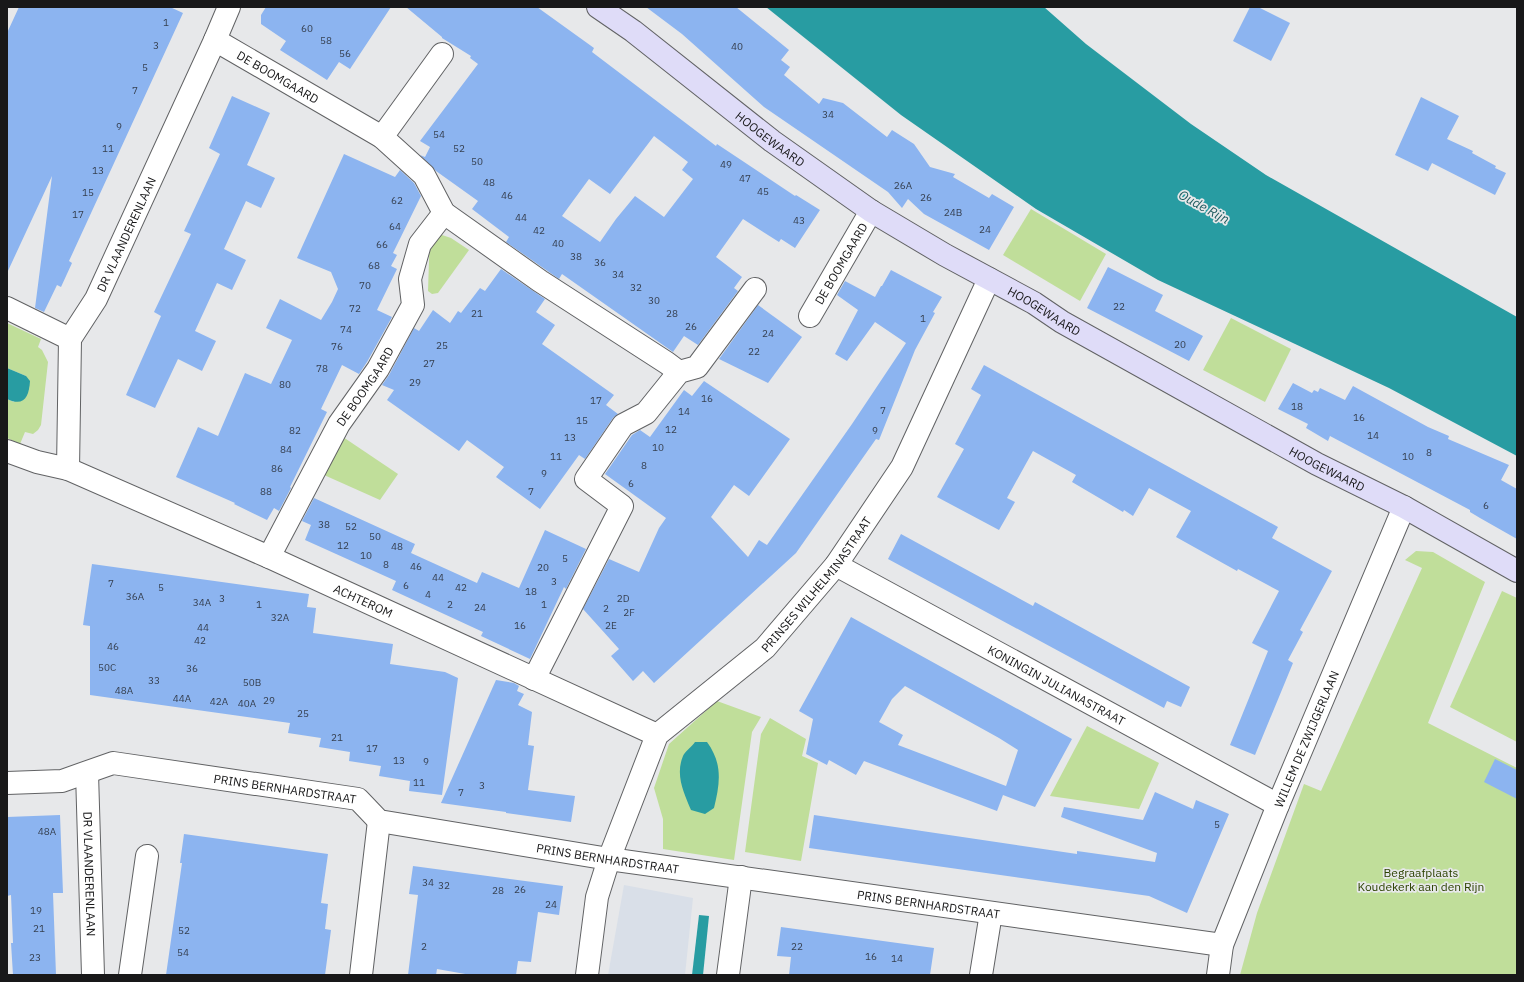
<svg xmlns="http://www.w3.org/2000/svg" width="1524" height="982" font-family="'IBM Plex Sans',sans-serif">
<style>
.built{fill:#d9dfe8}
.green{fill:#c0de9a}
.water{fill:#289ca2}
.building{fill:#8cb4f0;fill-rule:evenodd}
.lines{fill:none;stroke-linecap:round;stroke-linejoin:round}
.street-casing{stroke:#616264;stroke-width:24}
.secondary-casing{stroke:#616264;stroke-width:24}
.street{stroke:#fff;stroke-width:22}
.secondary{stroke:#dfdcf8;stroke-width:22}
.labels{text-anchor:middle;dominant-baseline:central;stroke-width:3.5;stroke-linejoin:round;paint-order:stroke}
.number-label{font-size:10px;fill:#353f4f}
.street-label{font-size:12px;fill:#181819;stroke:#e7e8ea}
.park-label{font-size:12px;fill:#2c4200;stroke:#e7e8ea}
.water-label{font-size:13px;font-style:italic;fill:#205c60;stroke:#e7e8ea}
</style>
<rect width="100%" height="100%" fill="#e7e8ea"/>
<polygon class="built" points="624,885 693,898 685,975 608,975"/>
<g class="green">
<polygon points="1031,209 1106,254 1080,301 1003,255"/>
<polygon points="430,231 451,238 469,250 438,293 432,294 428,291"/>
<polygon points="1231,318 1291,349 1265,402 1203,370"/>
<polygon points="7,323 41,339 38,347 42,350 48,362 41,425 38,430 33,434 25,432 20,444 7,438 7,399 14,402 26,376 7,368"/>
<polygon points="343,437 398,474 380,500 324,475"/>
<polygon points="1416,551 1433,552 1485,582 1428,723 1517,768 1517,975 1240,975 1257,913 1304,784 1321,791 1422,568 1405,560"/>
<polygon points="1502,591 1517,598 1517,742 1450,707"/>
<polygon points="717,701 761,717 752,732 734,860 663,849 663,819 654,788 669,744"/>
<polygon points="770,718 806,739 802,756 818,763 801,861 745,852 761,734"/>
<polygon points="1087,726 1159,763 1139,809 1050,796"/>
</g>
<g class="water">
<polygon points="766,7 1044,7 1086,44 1191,124 1266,175 1517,317 1517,456 1389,388 1158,280 1036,209 901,115"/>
<path d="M7,368L26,376L30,381C29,397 24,407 7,399Z"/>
<path d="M695,742H707C723,764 720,783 714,808L705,814L691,810C684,793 675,775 683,756C685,751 692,747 695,742Z"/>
<polygon points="699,915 709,916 703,975 692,975"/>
</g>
<g class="building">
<polygon points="19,7 170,7 183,13 69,261 72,263 61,287 57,285 44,312 35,308 52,176 7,273 7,33"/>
<polygon points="266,7 391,7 350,69 339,62 327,80 280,50 286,41 261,24 261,15"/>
<path d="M406,7H537L594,48L592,52L716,146L717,144L795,196L796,195L820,210L795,248L781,239L779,242L743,219L716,257L742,277L734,288L738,291L698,345L684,336L673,352L562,274L559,279L506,242L509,237L472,209L478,201L436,171L420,155L425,157L430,147L420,141L478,64L470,58L471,56L442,38V37ZM654,136L688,162L682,170L693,179L664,217L635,196L616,219L600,242L562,216L589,179L610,194Z"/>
<polygon points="646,7 736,7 789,50 781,60 790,67 784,75 819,104 823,98 843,103 887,137 892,130 914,144 930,167 955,174 953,177 989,198 992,194 1014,207 989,250 924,214 908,199 902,208 888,192 764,107 682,34"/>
<polygon points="1250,7 1258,7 1290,23 1271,61 1233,41"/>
<polygon points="232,96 270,113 247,165 275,178 261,208 246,201 224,249 246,260 232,290 217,283 195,331 216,341 202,371 178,359 155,408 126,395 161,316 154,312 191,234 184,231 220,154 209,148"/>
<polygon points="1421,97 1459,116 1447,139 1473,151 1472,153 1496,166 1495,168 1506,173 1495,195 1432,163 1428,171 1395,155"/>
<polygon points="344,154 395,177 400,170 414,183 421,196 393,253 397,255 391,266 397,269 377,310 392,317 367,362 359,374 342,365 321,409 327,412 290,487 291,488 279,511 274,508 267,520 234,504 235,503 176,477 198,427 218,436 245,373 271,384 292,340 266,328 280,299 321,320 332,302 338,289 331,272 297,258"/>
<polygon points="1108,267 1163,295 1155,311 1203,336 1189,361 1087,308"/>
<polygon points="501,269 545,299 536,312 555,325 542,344 614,395 606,405 618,414 613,418 585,459 579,455 540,509 496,477 504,467 467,440 459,451 387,400 394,390 382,385 389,375 414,328 419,331 433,310 450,323 458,311 461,313 480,288 485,291"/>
<polygon points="891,270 942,297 933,312 935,313 915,350 879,440 876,439 796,553 654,683 643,671 633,681 611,656 619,649 583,609 609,559 639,572 659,528 666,518 605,474 632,435 640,430 650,437 684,390 692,396 704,381 790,439 749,496 734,485 711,517 748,557 759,540 767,545 852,424 906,343 875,322 847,361 835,354 858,310 837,295 845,281 875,297 881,286 882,286"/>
<polygon points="758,305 802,337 768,383 719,359"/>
<polygon points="984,365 1278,527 1272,538 1332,571 1300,630 1303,632 1288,660 1293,663 1255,755 1230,745 1268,651 1252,643 1279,591 1238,569 1237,571 1176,537 1191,511 1149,488 1133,516 1124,510 1123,512 1072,482 1076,475 1033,451 1007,498 1015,502 999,530 937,497 964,449 955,444 981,395 971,389"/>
<polygon points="1293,383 1312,393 1314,390 1318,392 1320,388 1345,400 1353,386 1428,427 1449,436 1448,439 1509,465 1501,480 1517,489 1517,539 1480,518 1470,512 1470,510 1330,436 1328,441 1306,428 1308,424 1278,409"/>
<polygon points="314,498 415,544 411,553 477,583 482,572 519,588 545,530 586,549 566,589 564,587 530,659 481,636 483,632 392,590 396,581 305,540 311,525 302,521"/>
<polygon points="901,534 1033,606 1035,602 1190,687 1181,707 1167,701 1164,708 888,559"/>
<polygon points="92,564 309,594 307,607 316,608 313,633 393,644 390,664 445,672 458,678 442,795 409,791 410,781 379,776 381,766 349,761 350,752 319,747 321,738 288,733 290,723 90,695 90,626 83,625"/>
<path d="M851,617L1072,739L1035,807L1003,795L997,811L864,761L856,775L829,760L827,765L806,754L813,719L799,711ZM905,686L999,738L1018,750L1006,786L898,745L903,735L879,722L892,699Z"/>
<polygon points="496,680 514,683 519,686 517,691 524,694 518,705 532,712 528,745 534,746 528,790 575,796 571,822 506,813 506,812 441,803"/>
<polygon points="1495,759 1517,770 1517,799 1484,782"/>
<polygon points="1155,792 1193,809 1196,800 1229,814 1187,913 1149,896 809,848 814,815 1077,854 1077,851 1155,862 1157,853 1061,817 1064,807 1143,820"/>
<polygon points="60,815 63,893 53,893 56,975 13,975 11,943 13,943 11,895 7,896 7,817"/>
<polygon points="184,834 328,854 321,903 328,904 325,929 331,930 325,975 166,975 182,863 180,863"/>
<polygon points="413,866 563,886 559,915 538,912 531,962 518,961 516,975 471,975 437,969 436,975 408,975 418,895 409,894"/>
<polygon points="781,927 934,948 930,975 789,975 791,957 777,956"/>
</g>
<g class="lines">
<g class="street-casing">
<g id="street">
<path id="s1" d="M215,40L382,137L424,175L444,213L540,281L667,363L679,372"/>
<polyline points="382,137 442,54"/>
<polyline points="7,308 70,339"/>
<path id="s2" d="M810,316L871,211"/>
<path id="s3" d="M7,451L37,462L68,469L269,557L657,735"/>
<path id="s4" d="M68,469L70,339L96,299L215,40L229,7"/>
<path id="s5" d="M269,557L339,424L378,369L413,305L410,279L420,244L444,213"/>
<path id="s6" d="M836,565L1278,805"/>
<polyline points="534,679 622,506 586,479 623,425 646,413 679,372 697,367 755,289"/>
<path id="s7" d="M87,773L93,975"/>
<path id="s8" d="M7,783L62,781L113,763L358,799L379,821L609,859L1222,945"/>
<polyline points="130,975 147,856"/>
<polyline points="361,975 379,821"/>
<path id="s9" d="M587,975L597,897L609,859L657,735L765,648L836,565L902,467L989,279"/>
<polyline points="728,975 741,877"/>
<polyline points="981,975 991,913"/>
<path id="s10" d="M1218,975L1222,945L1278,805L1404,507"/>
</g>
</g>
<g class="secondary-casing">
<g id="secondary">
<path id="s11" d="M598,7L633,31L772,141L871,211L945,255L1034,303L1062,322L1317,464L1404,507L1517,571"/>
</g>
</g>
<use href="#street" class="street"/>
<use href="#secondary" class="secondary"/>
</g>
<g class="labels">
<g class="number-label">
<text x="166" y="22">1</text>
<text x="307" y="28">60</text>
<text x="326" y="40">58</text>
<text x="156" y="45">3</text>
<text x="737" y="46">40</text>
<text x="345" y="53">56</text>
<text x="145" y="67">5</text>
<text x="135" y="90">7</text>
<text x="828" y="114">34</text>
<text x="119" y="126">9</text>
<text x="439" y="134">54</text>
<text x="108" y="148">11</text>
<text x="459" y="148">52</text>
<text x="477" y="161">50</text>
<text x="726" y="164">49</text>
<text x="98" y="170">13</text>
<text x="745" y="178">47</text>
<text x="489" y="182">48</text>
<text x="903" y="185">26A</text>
<text x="763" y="191">45</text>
<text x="88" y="192">15</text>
<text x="507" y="195">46</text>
<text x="926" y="197">26</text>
<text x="397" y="200">62</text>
<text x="953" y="212">24B</text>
<text x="78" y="214">17</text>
<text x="521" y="217">44</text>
<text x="799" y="220">43</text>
<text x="395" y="226">64</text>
<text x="985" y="229">24</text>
<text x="539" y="230">42</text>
<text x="558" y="243">40</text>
<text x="382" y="244">66</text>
<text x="576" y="256">38</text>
<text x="600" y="262">36</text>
<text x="374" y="265">68</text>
<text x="618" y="274">34</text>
<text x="365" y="285">70</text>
<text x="636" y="287">32</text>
<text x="654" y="300">30</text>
<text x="1119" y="306">22</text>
<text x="355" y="308">72</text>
<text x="477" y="313">21</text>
<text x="672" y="313">28</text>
<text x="923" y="318">1</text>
<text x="691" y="326">26</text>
<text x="346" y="329">74</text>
<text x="768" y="333">24</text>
<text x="1180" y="344">20</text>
<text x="442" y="345">25</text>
<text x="337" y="346">76</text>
<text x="754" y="351">22</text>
<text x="429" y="363">27</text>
<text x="322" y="368">78</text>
<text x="415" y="382">29</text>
<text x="285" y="384">80</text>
<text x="707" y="398">16</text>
<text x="596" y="400">17</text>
<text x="1297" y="406">18</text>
<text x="883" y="410">7</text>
<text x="684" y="411">14</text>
<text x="1359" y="417">16</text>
<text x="582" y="420">15</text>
<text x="671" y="429">12</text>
<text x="295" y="430">82</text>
<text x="875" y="430">9</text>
<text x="1373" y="435">14</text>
<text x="570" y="437">13</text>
<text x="658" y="447">10</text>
<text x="286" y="449">84</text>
<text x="1429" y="452">8</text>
<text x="556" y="456">11</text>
<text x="1408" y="456">10</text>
<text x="644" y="465">8</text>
<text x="277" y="468">86</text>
<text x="544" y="473">9</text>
<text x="631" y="483">6</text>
<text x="266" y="491">88</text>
<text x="531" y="491">7</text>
<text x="1486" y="505">6</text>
<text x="324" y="524">38</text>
<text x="351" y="526">52</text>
<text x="375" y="536">50</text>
<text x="343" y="545">12</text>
<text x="397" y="546">48</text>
<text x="366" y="555">10</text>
<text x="565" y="558">5</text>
<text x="386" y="564">8</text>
<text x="416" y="566">46</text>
<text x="543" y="567">20</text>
<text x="438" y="577">44</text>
<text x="554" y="581">3</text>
<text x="111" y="583">7</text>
<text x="406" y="585">6</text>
<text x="161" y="587">5</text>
<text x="461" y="587">42</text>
<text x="531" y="591">18</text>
<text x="428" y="594">4</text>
<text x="135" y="596">36A</text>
<text x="222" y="598">3</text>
<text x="623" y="598">2D</text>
<text x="202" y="602">34A</text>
<text x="259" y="604">1</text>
<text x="450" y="604">2</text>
<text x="544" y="604">1</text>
<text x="480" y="607">24</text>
<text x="606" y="608">2</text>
<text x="629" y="612">2F</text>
<text x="280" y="617">32A</text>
<text x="520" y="625">16</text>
<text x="611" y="625">2E</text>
<text x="203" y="627">44</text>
<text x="200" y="640">42</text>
<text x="113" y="646">46</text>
<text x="107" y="667">50C</text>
<text x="192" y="668">36</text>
<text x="154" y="680">33</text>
<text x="252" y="682">50B</text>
<text x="124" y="690">48A</text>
<text x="182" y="698">44A</text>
<text x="269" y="700">29</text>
<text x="219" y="701">42A</text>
<text x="247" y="703">40A</text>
<text x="303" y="713">25</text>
<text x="337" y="737">21</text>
<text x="372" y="748">17</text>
<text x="399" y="760">13</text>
<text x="426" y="761">9</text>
<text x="419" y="782">11</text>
<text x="482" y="785">3</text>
<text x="461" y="792">7</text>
<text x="1217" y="824">5</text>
<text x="47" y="831">48A</text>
<text x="428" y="882">34</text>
<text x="444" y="885">32</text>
<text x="520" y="889">26</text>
<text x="498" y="890">28</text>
<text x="551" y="904">24</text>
<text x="36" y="910">19</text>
<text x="39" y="928">21</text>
<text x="184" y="930">52</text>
<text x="424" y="946">2</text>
<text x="797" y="946">22</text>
<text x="183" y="952">54</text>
<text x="871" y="956">16</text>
<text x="35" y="957">23</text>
<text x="897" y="958">14</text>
</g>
<g class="street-label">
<text stroke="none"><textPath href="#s1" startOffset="73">DE BOOMGAARD</textPath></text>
<text stroke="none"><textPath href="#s11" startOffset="217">HOOGEWAARD</textPath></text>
<text stroke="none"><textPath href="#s4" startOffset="249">DR VLAANDERENLAAN</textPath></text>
<text stroke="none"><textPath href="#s2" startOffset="61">DE BOOMGAARD</textPath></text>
<text stroke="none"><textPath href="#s11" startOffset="541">HOOGEWAARD</textPath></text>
<text stroke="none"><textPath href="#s5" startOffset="196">DE BOOMGAARD</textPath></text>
<text stroke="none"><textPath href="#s11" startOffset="865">HOOGEWAARD</textPath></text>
<text stroke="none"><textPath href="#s9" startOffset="472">PRINSES WILHELMINASTRAAT</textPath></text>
<text stroke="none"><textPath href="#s3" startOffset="387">ACHTEROM</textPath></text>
<text stroke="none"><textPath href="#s6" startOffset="251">KONINGIN JULIANASTRAAT</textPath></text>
<text stroke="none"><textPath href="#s10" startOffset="253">WILLEM DE ZWIJGERLAAN</textPath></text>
<text stroke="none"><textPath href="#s8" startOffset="283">PRINS BERNHARDSTRAAT</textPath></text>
<text stroke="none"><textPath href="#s8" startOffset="619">PRINS BERNHARDSTRAAT</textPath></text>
<text stroke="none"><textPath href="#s7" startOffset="101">DR VLAANDERENLAAN</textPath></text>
<text stroke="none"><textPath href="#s8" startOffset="943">PRINS BERNHARDSTRAAT</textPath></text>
</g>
<g class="park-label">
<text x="1421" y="872">Begraafplaats<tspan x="1421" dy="14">Koudekerk aan den Rijn</tspan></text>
</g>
<g class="water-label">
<text transform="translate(1204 207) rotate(29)">Oude Rijn</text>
</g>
</g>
<rect width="1524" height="982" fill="none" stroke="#181819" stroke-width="16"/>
</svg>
